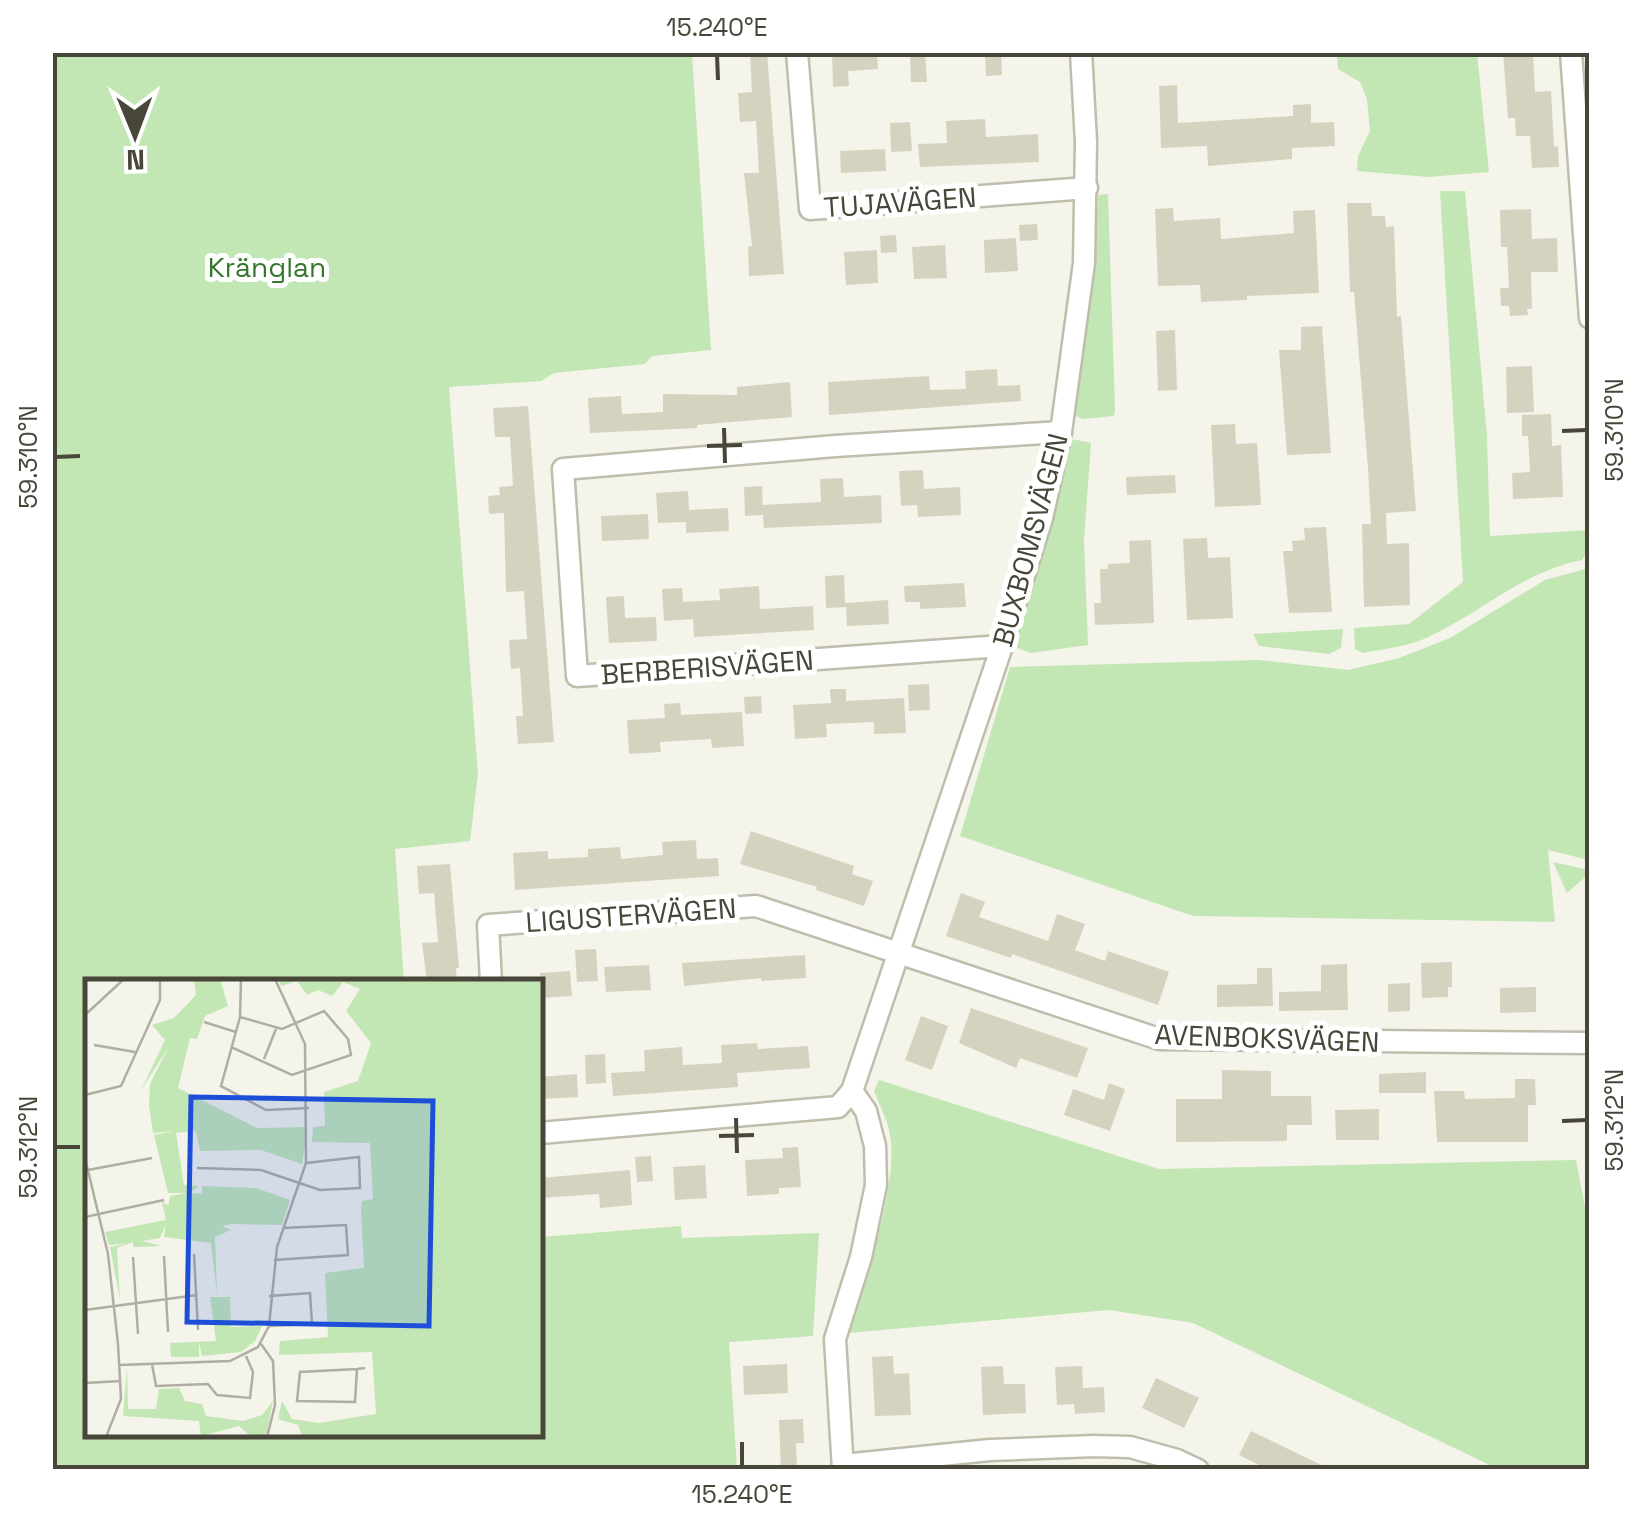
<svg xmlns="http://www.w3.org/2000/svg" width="1642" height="1522" font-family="'Space Grotesk',sans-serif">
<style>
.green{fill:#c3e6b5}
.building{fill:#d5d3c0}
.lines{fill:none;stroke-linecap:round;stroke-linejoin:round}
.minor-casing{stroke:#bfbead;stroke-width:25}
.minor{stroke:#fff;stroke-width:20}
.ticks{fill:none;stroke:#484638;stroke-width:4}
.labels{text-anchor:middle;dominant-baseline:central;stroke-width:10;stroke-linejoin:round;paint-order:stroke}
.street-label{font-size:28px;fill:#484638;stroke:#fff}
.park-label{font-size:28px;fill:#36772e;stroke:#fff}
.inset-road{fill:none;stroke:#afaea3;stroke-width:2.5}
.view{fill:#1d4ed8;fill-opacity:0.15;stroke:#1d4ed8;stroke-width:5}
.inset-edge{fill:none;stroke:#484638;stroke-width:5}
.neatline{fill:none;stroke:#484638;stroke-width:4}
.ticks-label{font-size:25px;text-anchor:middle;fill:#484638}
</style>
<rect width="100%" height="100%" fill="#f4f4ea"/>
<g class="green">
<polygon points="52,53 692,53 711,350 652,356 645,364 554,373 541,381 449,387 478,774 470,841 395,849 404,982 88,982 88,1434 540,1434 540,1237 681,1226 682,1238 819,1233 813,1336 729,1342 737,1469 53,1469"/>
<polygon points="1337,53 1477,53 1489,172 1428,177 1357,171 1358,156 1370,131 1367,99 1360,82 1338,69"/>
<path d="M1440,191H1465L1487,436L1490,536L1589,530V549L1582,560C1521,572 1479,615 1424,639C1405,647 1383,649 1363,653L1355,649L1354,628L1409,624L1463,582Z"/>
<polygon points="1108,194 1115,409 1114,416 1083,419 1075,415 1093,284 1098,195"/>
<polygon points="1072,439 1091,443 1084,540 1088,645 1031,653 1012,646"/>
<polygon points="1589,568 1589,860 1548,850 1555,922 1193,916 960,836 1010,667 1258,660 1348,670 1399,658 1450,638 1545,580"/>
<polygon points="1343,629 1341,648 1329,654 1259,646 1253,634"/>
<polygon points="1553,862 1589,870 1589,874 1567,893"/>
<path d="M879,1080L1159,1169L1576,1160L1590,1233L1589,1469H1498L1193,1323L1109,1310L848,1333C864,1285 899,1184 890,1135C888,1120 879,1105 874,1091Z"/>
</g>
<g class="building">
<polygon points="750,52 767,52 784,274 749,276 748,247 752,246 744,173 759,173 756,121 740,122 738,93 752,92"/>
<polygon points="832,52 877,52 878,69 848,71 849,86 833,87"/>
<polygon points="910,52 925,52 927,82 911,82"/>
<polygon points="985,52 1001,52 1002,75 986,76"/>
<polygon points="1503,52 1533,52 1535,92 1551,91 1554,147 1558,146 1559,167 1532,168 1530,136 1516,136 1515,118 1508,118"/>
<polygon points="1177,85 1178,123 1293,116 1293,105 1311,104 1311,123 1334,122 1335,146 1292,148 1292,159 1208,166 1207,146 1161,148 1159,86"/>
<polygon points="985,119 986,137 1038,134 1039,162 920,167 918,144 947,143 946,121"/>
<polygon points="910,122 912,151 891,152 890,123"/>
<polygon points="885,149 886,171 841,173 840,151"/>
<polygon points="1347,203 1371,203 1372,216 1385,216 1386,227 1394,226 1397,317 1401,316 1416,511 1386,513 1387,544 1409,543 1410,605 1364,607 1362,524 1371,524 1368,469 1354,292 1350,292"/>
<polygon points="1173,208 1174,221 1220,218 1221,239 1294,233 1293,211 1315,210 1319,293 1247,296 1247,300 1201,302 1200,285 1158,286 1155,209"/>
<polygon points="1531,209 1532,239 1557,238 1558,272 1531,272 1532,309 1527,309 1528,315 1510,316 1509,306 1501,306 1500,288 1509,288 1507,247 1501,247 1500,210"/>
<polygon points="1037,224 1038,240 1020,241 1019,225"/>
<polygon points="896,235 897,252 881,253 880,236"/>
<polygon points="1016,238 1018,271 985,273 984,240"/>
<polygon points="945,245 947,278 914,279 912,247"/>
<polygon points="877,250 878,283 846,285 844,252"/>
<polygon points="1322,326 1331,453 1287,455 1279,350 1301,350 1301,327"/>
<polygon points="1175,330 1177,390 1158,391 1156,331"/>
<polygon points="1532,366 1534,412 1507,413 1506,367"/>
<polygon points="997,369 998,386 1020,385 1021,401 829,415 828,382 929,376 930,390 966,389 965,371"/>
<polygon points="790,382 792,417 697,425 697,428 590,433 588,398 621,396 622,414 663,412 663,394 737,395 737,387"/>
<polygon points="528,406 554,742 518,744 516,716 523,716 520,668 511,669 509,640 527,639 524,591 506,592 504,513 489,514 488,496 500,495 499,487 513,486 510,437 495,437 493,408"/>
<polygon points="1551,414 1552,446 1561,445 1563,497 1513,499 1512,473 1530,472 1528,436 1522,436 1522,415"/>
<polygon points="1235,424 1236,444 1257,443 1261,505 1215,507 1211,425"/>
<polygon points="923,470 924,489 960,487 961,515 918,517 917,505 901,506 899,471"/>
<polygon points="1175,475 1176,493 1127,495 1126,477"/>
<polygon points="843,478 844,497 881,495 882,523 764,528 762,505 821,502 820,479"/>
<polygon points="762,486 763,515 745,516 744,487"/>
<polygon points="688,491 689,510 728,508 729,531 686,533 686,522 658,523 656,493"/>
<polygon points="648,514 649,539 602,541 601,516"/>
<polygon points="1326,527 1332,612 1289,613 1283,551 1293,551 1292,541 1305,540 1304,528"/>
<polygon points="1207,538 1208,558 1230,557 1233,618 1187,620 1183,539"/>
<polygon points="1151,540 1154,623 1095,625 1094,603 1101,603 1100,569 1108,569 1108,564 1130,563 1129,541"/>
<polygon points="844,575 845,603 888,600 889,624 847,626 846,607 826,608 825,576"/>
<polygon points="964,583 966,607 920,609 920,602 905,602 904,586"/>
<polygon points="759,586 760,609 813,606 814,630 694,637 693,619 664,621 662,589 682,588 683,602 720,600 719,589"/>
<polygon points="624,596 625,618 656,617 657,641 609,643 606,597"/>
<polygon points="929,684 930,710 909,711 908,685"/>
<polygon points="830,689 846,689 846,701 904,698 906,733 874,734 874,722 826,724 827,737 795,739 793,705 831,703"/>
<polygon points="761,696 762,713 745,714 744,697"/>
<polygon points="680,703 681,715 742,712 744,746 712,748 711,739 660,742 661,752 629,754 627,720 665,718 664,704"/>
<polygon points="751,831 854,866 852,874 873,881 864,906 816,890 817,887 740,864"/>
<polygon points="696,840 697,859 718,858 719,876 515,890 513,853 548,851 548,859 588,857 588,849 620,847 621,859 663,855 662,842"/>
<polygon points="450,864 459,968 456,968 457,982 427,982 422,943 438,942 434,893 419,894 417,866"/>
<polygon points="961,893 985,902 979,917 1048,941 1057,914 1085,924 1075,950 1105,961 1108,951 1169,972 1158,1005 1012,954 1011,958 946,936"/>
<polygon points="596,949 598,981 577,982 575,950"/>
<polygon points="805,955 806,978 761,981 761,978 684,986 682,963"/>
<polygon points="1452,962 1452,987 1448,987 1448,997 1422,998 1421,963"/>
<polygon points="1347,964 1348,1010 1279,1011 1279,992 1321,991 1321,965"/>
<polygon points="649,965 651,990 606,992 604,967"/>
<polygon points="1257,968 1272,968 1273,1006 1217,1007 1217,985 1257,984"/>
<polygon points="570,971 572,996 540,998 540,973"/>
<polygon points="1410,983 1410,1011 1388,1012 1388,984"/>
<polygon points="1536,987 1536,1012 1500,1013 1500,988"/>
<polygon points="971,1008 1088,1048 1077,1078 1020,1058 1016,1068 959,1043"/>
<polygon points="921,1016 948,1026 932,1070 905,1060"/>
<polygon points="757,1043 758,1049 808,1046 810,1068 737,1073 738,1087 613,1096 611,1073 645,1071 644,1050 682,1047 683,1065 722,1063 721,1045"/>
<polygon points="605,1054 606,1083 586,1084 585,1055"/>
<polygon points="1222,1070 1271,1071 1271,1096 1311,1096 1312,1125 1287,1125 1287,1141 1176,1142 1176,1099 1222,1099"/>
<polygon points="1426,1072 1426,1093 1379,1093 1379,1074"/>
<polygon points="577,1074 578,1097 540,1099 540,1077"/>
<polygon points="1515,1079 1535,1079 1536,1105 1528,1105 1528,1142 1437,1142 1434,1091 1464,1091 1465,1099 1515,1098"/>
<polygon points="1109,1083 1125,1089 1110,1131 1064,1115 1073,1089 1104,1100"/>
<polygon points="1379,1109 1379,1140 1336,1140 1335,1110"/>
<polygon points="798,1147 801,1187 779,1188 779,1194 747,1196 745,1160 783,1158 782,1148"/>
<polygon points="651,1156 653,1181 637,1182 635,1157"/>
<polygon points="705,1165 707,1198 675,1200 673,1167"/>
<polygon points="630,1170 632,1205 600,1208 599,1194 540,1198 540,1178"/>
<polygon points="893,1356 894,1374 909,1373 911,1415 875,1416 872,1357"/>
<polygon points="787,1364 788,1393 744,1395 743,1366"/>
<polygon points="1003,1366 1004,1384 1025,1384 1026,1413 983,1415 981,1367"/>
<polygon points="1082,1366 1083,1388 1104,1387 1105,1412 1075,1414 1074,1404 1057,1405 1055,1367"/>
<polygon points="1156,1378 1199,1398 1184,1428 1142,1408"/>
<polygon points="803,1419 804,1443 796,1443 797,1470 781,1470 779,1420"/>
<polygon points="1251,1431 1332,1470 1269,1470 1239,1455"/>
</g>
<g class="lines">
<g class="minor-casing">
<g id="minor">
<polyline points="797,52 810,209 1087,188"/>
<polyline points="1571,52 1590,318"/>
<polyline points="1002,646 577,676 563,469 835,446 1061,432"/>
<polyline points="491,982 488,925 756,906 1159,1039 1590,1043"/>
<polyline points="540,1133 838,1107 852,1091 1002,646 1042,518 1061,432 1084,263 1086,142 1081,52"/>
<polyline points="843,1465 990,1450 1094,1446 1130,1447 1177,1460 1198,1470"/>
<polyline points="843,1470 835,1339 861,1257 876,1185 875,1146 866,1111 852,1091"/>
</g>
</g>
<use href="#minor" class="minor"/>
</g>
<path class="ticks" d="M717,55L718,80M724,428L725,463M1562,431L1587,430M707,446L742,445M55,457L80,456M736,1118L737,1153M1562,1121L1587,1120M719,1136L754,1135M55,1147H80M742,1442V1467"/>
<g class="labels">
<g class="street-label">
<text transform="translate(900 202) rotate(-4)">TUJAVÄGEN</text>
<text transform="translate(1030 540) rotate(-75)">BUXBOMSVÄGEN</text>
<text transform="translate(707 667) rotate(-4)">BERBERISVÄGEN</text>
<text transform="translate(631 915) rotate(-4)">LIGUSTERVÄGEN</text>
<text transform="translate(1267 1038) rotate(2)">AVENBOKSVÄGEN</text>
</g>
<g class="park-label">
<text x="267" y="267">Kränglan</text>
</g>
</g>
<g transform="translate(85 979)">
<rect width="458" height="458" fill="#f4f4ea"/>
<path d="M109,0H135L143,27L120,37L112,60L105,59L93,109L172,149L223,148L217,185L176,171L115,172L111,152L91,154L99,206L114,207L104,215L117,214V207L171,209L205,221L197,246L147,245L137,247L146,251L130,258L132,315L126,264L79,258L85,217L101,214H83L69,156L88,152L68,154L64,127L65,105L83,69L56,111L80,61L67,46L89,39L111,16ZM193,0H457V457H217L213,446L193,440L197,422L207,440L234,444L291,435L287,373L194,376L195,362L243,358L240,294L279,289L276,232L277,222L288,220L285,164L227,163L228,148L240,147L239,113L273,102L286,64L261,32L275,10L258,3L247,17L233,11L222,16L212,2L196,7ZM77,223L84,227V239L75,259L57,262L77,267L48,268V263L32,269L35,321L25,268L41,265L24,266L20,253L81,241ZM125,318H145L146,348L177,347L170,362L156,373L117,377L114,364V378H86L85,364L131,362ZM42,388L43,430H71L74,410L94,409L100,422L117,425L121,437L158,442L177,436L188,422L181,457H165L154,447L116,457L114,442L38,437Z" fill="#c3e6b5"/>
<path class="inset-road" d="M156,0L155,38L136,107L181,131L224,129M190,0L220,65L221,184M0,36L39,0M119,43L151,53M9,66L50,73M146,68L207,96L266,76L263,60L239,32L197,50L155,38M179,80L191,50M0,116L36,107L75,21V0M0,179L23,275L33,365L36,420L21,458M112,189L176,191L235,211L275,209L274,178L221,184M3,191L67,179M0,238L79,221M109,275L113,351M79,277L83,353M48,278L53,355M189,281L263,276L261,246L198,249M0,331L112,316M184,347L227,345L225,314L184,317M176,365L188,382L190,426L182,458M67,385L71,407L123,405L132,416L165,419L168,393L161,377M34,386L145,382L173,368L184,347L192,268L221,184M272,390L270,423L212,422L215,393L272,390L280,389M0,404L36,402"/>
<path class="view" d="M106,118L348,122L344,347L102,343Z"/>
<rect width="458" height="458" class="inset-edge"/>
</g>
<rect width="1642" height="1522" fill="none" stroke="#ffffff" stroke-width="110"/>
<g transform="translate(135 135) rotate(179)" stroke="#ffffff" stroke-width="8" paint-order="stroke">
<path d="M0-8L18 38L0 25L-18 38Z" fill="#484638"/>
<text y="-15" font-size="28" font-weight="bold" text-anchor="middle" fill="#484638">N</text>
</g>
<rect x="55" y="55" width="1532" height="1412" class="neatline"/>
<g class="ticks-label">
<text x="717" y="36">15.240°E</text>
<text transform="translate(1614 430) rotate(-90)" y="9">59.310°N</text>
<text transform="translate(28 457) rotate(-90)" y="9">59.310°N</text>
<text transform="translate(1614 1120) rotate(-90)" y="9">59.312°N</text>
<text transform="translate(28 1147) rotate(-90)" y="9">59.312°N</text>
<text x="742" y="1503">15.240°E</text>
</g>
</svg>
